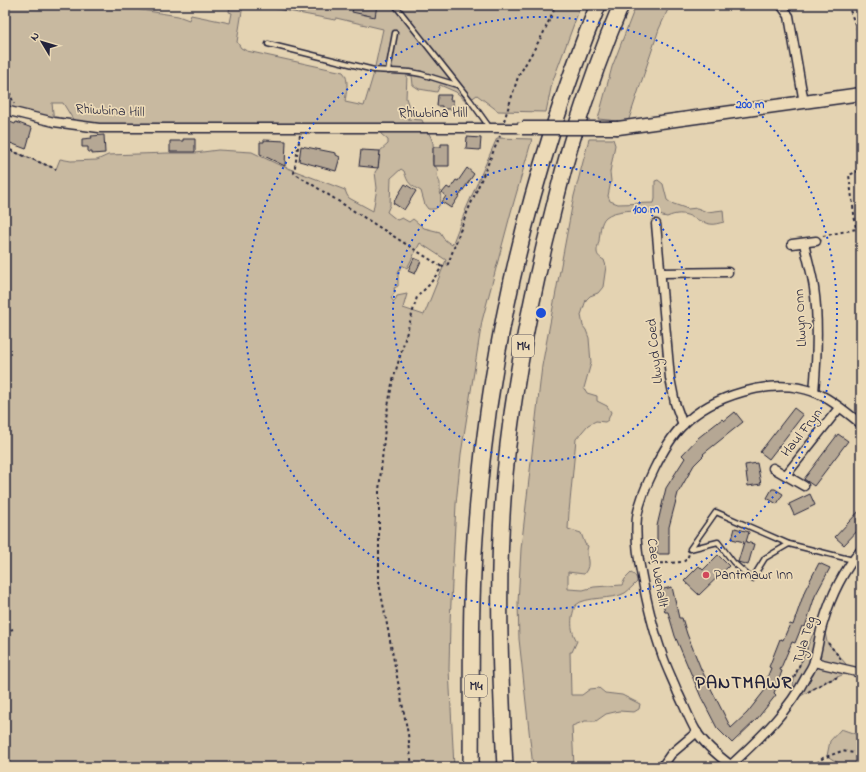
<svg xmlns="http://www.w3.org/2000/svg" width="866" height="772" font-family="'Indie Flower',sans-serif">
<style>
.green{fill:#c8b9a0;stroke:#756e6e;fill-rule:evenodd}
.building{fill:#b5a794;stroke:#22223b}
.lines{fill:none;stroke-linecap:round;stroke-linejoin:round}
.lane-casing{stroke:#22223b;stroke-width:7}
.street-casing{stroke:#22223b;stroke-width:11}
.secondary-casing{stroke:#22223b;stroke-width:15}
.highway-casing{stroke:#22223b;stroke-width:18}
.path{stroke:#22223b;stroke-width:2;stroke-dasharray:3 3;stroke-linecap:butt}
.lane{stroke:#ecdab7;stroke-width:4}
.street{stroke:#ecdab7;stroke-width:8}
.secondary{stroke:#ecdab7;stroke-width:12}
.highway{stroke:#ecdab7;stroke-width:15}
.secondary-bridge-casing{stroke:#22223b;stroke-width:15;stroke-linecap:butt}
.secondary-bridge{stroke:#ecdab7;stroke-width:12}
.ring{fill:none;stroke:#1d4ed8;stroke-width:2;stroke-dasharray:2 4}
.poi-dot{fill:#d1495b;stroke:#ecdab7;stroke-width:1.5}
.labels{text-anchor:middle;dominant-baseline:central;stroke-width:3.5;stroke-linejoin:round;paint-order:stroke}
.shield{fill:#ecdab7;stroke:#5f5960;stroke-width:1}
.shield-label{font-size:13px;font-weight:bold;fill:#22223b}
.street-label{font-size:14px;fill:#22223b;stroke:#ecdab7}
.poi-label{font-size:14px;fill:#22223b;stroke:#ecdab7;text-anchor:start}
.district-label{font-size:18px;font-weight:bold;letter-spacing:1px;fill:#22223b;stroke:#ecdab7}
.centre{fill:#1d4ed8;stroke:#ecdab7;stroke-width:2}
.ring-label{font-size:12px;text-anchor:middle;font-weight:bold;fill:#1d4ed8;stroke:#ecdab7;stroke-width:3.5;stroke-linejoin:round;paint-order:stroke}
</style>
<rect width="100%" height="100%" fill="#e4d3b2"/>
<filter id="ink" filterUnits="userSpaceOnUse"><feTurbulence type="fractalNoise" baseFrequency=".025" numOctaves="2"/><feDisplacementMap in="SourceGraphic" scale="8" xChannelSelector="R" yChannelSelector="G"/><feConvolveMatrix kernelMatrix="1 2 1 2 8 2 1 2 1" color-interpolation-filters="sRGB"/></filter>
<g filter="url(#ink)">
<g class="green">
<path d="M5,5H111L178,16L189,20L191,15L230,23L232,13L229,12L230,5H243L237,42L241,48L247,51L343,72C350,79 346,93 345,102L364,106L373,76L383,29L336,18L335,20L256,5H581L552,83L546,112L498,111L477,95L467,102L456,92L440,85L437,92L419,89L413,85L412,76L407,75L406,98L411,113L408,119L422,120C425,128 431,135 433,143C434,151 431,158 433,165L436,167L438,171C436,176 438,178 440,183C440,183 440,189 440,189C441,199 443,211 428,209L425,205L421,191C410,185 408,184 404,171L401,169L391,178L390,205L387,212L397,220L402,218L409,222L413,219L424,228L440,232L445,240L452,245L466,209L497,138L532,139L511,212L482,321L461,454L456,504L450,622L449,669L454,767H5V148L56,169L60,159L71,161L97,160L108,155L168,153H195L218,150L252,152L277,164L345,190L347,195L349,198L373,211L377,188L375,172L378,168L380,151L388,144V140L381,134L379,128L77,126L63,103H52L54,122L5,110ZM420,243L446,260L424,315L403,308L407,294L397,296L394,302L391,298L395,292L394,288L398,286V273L402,265L407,268Z"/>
<polygon points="636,5 670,5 659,29 628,122 598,119 612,67"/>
<path d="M589,139H613L615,145L610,172L611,181L608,196L610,201L618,204L654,203L655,199V181L658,180L663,184L667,200L671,203L688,209L697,208L707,212L723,210L724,222C719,223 714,225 710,224C693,221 687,208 667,217C661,216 655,213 649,211C638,209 614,210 606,217C600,222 600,234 599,241C597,250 594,255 604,260L606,266L603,287L598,293L590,296L586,300L581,315L583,326L586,330L589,338L591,363L584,388L587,393L597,396V401L607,406L611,412L608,420L605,422L596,421L588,425L576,439L569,512L568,529L581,533L585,544L588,546C584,557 593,563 584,574L568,572V589L583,590L594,587L622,585L625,579L631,573C635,575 637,577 637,582C633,586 629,590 625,593C613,600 585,596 576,605C574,607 573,613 572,617C571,626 572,633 577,641L572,652H570L571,695H582L590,689L599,688L605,693L622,695L640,704L639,709L634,712L619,711L606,714L596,721H585L572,726L574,767H533L519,639L518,603L521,549L542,366L574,196Z"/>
<polygon points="823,622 827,642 852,671 825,682 792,701 794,679 812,636"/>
<polygon points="841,729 861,736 861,767 845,767 827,756 830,741"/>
</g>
<g class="building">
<polygon points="354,5 377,5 375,17 352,12"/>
<polygon points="438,95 451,95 450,100 453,100 453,109 442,109 442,106 437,106"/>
<polygon points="5,120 15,124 16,122 32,128 26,149 5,141"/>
<polygon points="104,135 105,153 92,154 92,152 88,152 88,147 82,147 82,139 92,138 91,136"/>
<polygon points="467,137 481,138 480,150 466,149"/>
<polygon points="183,139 195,139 195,152 170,152 170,141 183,141"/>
<polygon points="264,140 286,141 285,166 260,154 260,142 264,142"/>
<polygon points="441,144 449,144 449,166 433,166 433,147 441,147"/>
<polygon points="301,146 336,153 336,155 340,157 336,171 299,161"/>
<polygon points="361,150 380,151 378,168 359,166"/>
<polygon points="467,168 474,174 451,208 442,202 446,196 442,193 447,187 450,189 456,180 458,181"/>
<polygon points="405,184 416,191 404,210 393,203"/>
<polygon points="414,258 421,261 415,274 408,271"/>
<polygon points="794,408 803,415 769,459 760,452"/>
<polygon points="735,412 743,422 703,454 704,455 694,465 678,493 669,527 669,554 657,554 657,526 666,488 685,458 682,455 698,438 722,419 724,421"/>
<polygon points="838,434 848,441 814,486 804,479"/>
<polygon points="757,463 761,484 748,486 745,465"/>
<polygon points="772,489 775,489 783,494 777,504 767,498"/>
<polygon points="810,494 815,505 794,515 789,504"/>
<polygon points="861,509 861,527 844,545 835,537"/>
<polygon points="735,528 749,532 746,542 754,544 748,565 738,562 744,542 732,539"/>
<polygon points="718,555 729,566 699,595 684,581 699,566 703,570"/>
<polygon points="819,563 830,568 815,596 805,627 802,626 795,643 792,642 780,670 782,671 774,693 776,695 757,719 732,743 717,728 701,697 675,636 668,612 665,612 660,590 672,587 679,618 682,618 687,634 701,669 731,728 747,713 769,685 765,683 771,668 769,667 780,639 783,640 790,624 793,625 805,590"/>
</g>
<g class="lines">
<g class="lane-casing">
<g id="lane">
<polyline points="395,5 470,100 490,128"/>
<polyline points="268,44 374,70 410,72 421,74 457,85"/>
<polyline points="388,71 395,33"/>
<polyline points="789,544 765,558 752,579 733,562 718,542 690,549 716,512 789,544 853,560"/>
</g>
</g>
<g class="street-casing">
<g id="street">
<polyline points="781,5 789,16 804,103"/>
<polyline points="5,110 54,122 99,128 522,128"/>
<polyline points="656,224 670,378 675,403 683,425"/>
<path d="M804,243C807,258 812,273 814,288C819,322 817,358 814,392"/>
<polyline points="792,244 816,241"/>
<polyline points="661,273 728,272"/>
<polyline points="773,468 804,486"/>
<polyline points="786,475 839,408"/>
<polyline points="814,662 861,673"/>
<path d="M731,765C760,738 789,711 807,675C810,670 813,666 814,661C818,649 819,635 823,623C831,596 843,571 861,550"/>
<polyline points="662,767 671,754 697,732"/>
<path d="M733,767C721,758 704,744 696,731C689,719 684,705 678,693C673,680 666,667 662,654C653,629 647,603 642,577C638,558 635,537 637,517C641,492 664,444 682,426C711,396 773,376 814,392C828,397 849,414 861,424"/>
</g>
</g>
<g class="secondary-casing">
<polyline id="secondary" points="618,128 861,94"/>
</g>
<g class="highway-casing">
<g id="highway">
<path d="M471,767C472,682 469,597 477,513C491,339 532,167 598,5"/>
<path d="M505,767C500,670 496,571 505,474C512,396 527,319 545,243C554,208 562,172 573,137C587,93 603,48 621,5"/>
</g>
</g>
<g class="path">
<polyline points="848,5 861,40"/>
<polyline points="5,81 14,104"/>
<polyline points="857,104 861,129"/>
<polyline points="504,121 518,77 543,34 556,5"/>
<polyline points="300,135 294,173 442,267"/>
<polyline points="5,148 56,169"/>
<polyline points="823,236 856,229 849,175 861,170"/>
<polyline points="648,564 683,562 687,559 689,554"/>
<polyline points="5,632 13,629"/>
<polyline points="828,643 842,660"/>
<polyline points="794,678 808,645"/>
<polyline points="808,692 825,682 838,677"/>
<polyline points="412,767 408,734 379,583 379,491 386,418 392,384 417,297 429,285 442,267 448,264 466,215 500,136"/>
<polyline points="812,767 823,758 842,751 861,754"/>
</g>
<use href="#lane" class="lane"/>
<use href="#street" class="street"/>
<use href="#secondary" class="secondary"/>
<use href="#highway" class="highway"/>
<g class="secondary-bridge-casing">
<polyline id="secondary-bridge" points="522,128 618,128"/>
</g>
<use href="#secondary-bridge" class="secondary-bridge"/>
</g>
</g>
<g class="ring">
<circle cx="541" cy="313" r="148"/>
<circle cx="541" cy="313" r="296"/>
</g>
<circle class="poi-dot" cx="706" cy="575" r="4"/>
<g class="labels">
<g class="shield">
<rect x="512" y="335" width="22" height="22" rx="3"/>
<rect x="465" y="675" width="22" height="22" rx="3"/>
</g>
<g class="shield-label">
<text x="523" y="346">M4</text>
<text x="476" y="686">M4</text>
</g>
<g class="street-label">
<text transform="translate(110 111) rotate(3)">Rhiwbina Hill</text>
<text x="433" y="113">Rhiwbina Hill</text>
<text transform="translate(801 318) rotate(-93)">Llwyn Onn</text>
<text transform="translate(655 351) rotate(-96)">Llwyd Coed</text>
<text transform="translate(802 433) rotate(-52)">Haul Fryn</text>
<text transform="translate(657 573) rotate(80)">Caer Wenallt</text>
<text transform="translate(805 640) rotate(-73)">Tyla Teg</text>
</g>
<g class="poi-label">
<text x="714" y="575">Pantmawr Inn</text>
</g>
<g class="district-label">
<text x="744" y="684">PANTMAWR</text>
</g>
</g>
<circle cx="541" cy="313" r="6" class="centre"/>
<g class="ring-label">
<text x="750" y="108">200 m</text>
<text x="646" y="213">100 m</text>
</g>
<rect width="866" height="772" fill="none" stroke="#ecdab7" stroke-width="20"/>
<rect x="10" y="10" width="846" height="752" fill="none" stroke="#22223b" stroke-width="1.5" filter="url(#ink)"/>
<g transform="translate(42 42) rotate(308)" stroke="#ecdab7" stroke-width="3" paint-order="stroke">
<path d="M0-3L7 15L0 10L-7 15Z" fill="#22223b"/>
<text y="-6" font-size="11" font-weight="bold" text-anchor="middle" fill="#22223b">N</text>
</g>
</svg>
